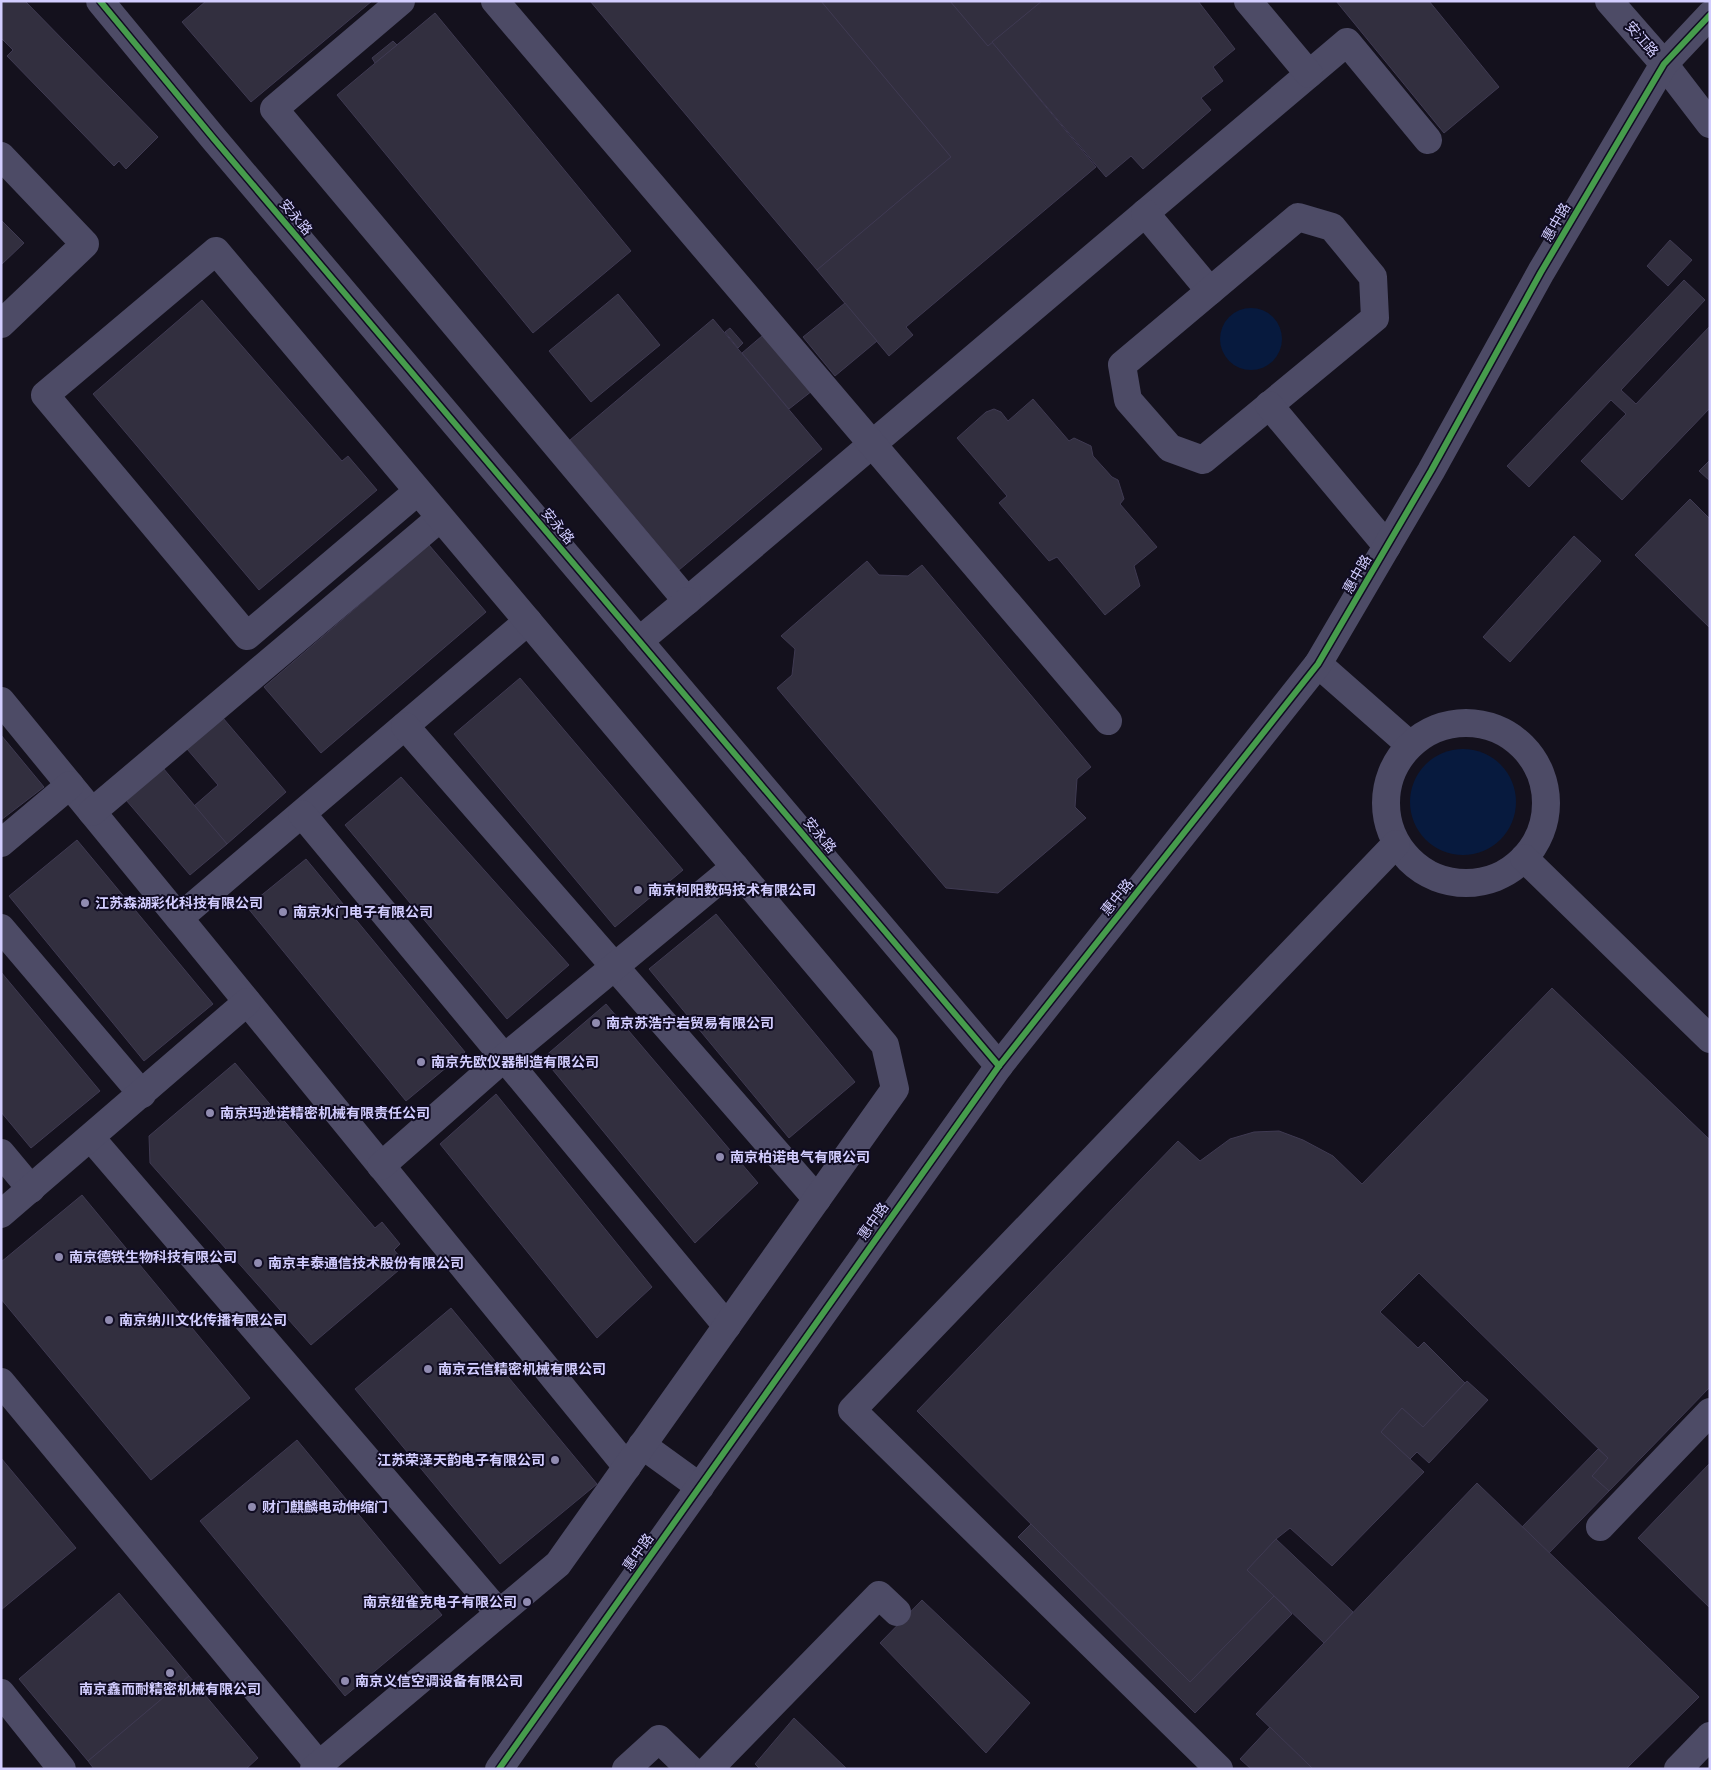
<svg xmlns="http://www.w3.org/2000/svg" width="1711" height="1770" font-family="'PT Sans Narrow','Noto Sans SC',sans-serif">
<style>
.water{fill:#071a3e}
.building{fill:#322f3f;stroke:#3f3a52}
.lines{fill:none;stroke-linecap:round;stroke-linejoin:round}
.minor{stroke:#4d4b66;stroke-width:28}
.cycleway-casing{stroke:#100c22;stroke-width:9}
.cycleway{stroke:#469c4c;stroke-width:6}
.poi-dot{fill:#908bb0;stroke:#100c22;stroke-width:2}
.labels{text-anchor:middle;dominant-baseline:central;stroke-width:4;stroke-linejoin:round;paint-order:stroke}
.street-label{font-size:14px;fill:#d2cdff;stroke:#100c22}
.poi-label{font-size:14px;font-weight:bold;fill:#d2cdff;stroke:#100c22;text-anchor:start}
</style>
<rect width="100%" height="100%" fill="#14111d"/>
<g class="water">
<circle cx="1251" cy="339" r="31"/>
<circle cx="1463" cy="802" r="53"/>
</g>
<g class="building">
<polygon points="1,1 25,1 158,137 126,169 119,161 114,166 7,56 13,50 1,38"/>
<polygon points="206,1 372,1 251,102 182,22"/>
<polygon points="590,1 821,1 951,157 817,270"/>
<polygon points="821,1 950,1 988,46 992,42 1096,167 906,327 913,335 889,356 817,270 951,157"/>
<polygon points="950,1 1042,1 988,46"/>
<polygon points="1042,1 1198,1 1235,49 1213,67 1223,81 1201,98 1211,110 1143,169 1131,156 1106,177 992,42"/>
<polygon points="1336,1 1429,1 1499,87 1444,133"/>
<polygon points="435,13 631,251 533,333 337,95"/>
<polygon points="393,41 397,45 375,63 372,58"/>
<polygon points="1,220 24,243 1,265"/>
<polygon points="1670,240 1692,260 1668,286 1647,266"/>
<polygon points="1684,280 1705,300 1621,390 1636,404 1710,326 1710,408 1622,500 1581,461 1626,414 1611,400 1529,487 1507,466"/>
<polygon points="618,294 660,345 591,402 549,351"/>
<polygon points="202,300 342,461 348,456 377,490 259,590 93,394"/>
<polygon points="845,303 877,341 835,376 803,337"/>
<polygon points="713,319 822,449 679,570 570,440"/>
<polygon points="730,328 743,343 738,348 725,332"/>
<polygon points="769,330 817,387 789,409 742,353"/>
<polygon points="1033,399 1069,441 1074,438 1091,446 1093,456 1112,477 1118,480 1124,499 1120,504 1157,547 1134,566 1140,586 1105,615 1057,557 1049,561 999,503 1007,496 957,438 986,412 994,409 1001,412 1008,421"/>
<polygon points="1710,460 1710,481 1699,471"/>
<polygon points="1690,499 1710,519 1710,628 1635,555"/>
<polygon points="1574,536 1601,561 1510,662 1483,637"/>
<polygon points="429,545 486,612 321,753 264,687"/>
<polygon points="867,561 879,575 908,576 922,565 1091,767 1077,779 1075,807 1086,818 998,893 946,888 777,688 792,675 795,649 781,636"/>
<polygon points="520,678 683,870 615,927 454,734"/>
<polygon points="223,718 286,792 227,844 194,806 218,785 187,749"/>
<polygon points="1,735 44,787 1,820"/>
<polygon points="163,768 227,844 190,875 126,800"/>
<polygon points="401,777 569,965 507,1019 345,825"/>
<polygon points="77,840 213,1004 144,1061 9,896"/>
<polygon points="306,859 465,1052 406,1101 247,907"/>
<polygon points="716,914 855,1082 789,1138 649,969"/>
<polygon points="1,972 100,1091 31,1148 1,1112"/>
<polygon points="1552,988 1710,1140 1710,1387 1609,1491 1592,1476 1608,1458 1419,1273 1380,1312 1418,1348 1424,1342 1465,1383 1423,1427 1402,1408 1381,1432 1424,1472 1332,1566 1290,1528 1276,1539 1247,1570 1274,1596 1190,1682 917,1411 1178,1141 1200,1161 1230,1139 1254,1132 1279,1131 1303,1140 1333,1156 1362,1184"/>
<polygon points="606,1004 758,1183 695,1243 543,1058"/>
<polygon points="235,1063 375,1228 382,1222 400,1244 394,1250 406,1264 311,1345 150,1163 149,1136"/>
<polygon points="496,1094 652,1287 597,1338 440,1144"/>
<polygon points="82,1195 250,1398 151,1480 1,1299 1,1262"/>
<polygon points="451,1308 597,1484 500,1564 355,1389"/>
<polygon points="1467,1381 1488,1400 1429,1463 1417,1452 1410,1459 1381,1432 1402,1408 1423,1427"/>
<polygon points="297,1440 442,1615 345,1696 200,1521"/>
<polygon points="1598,1449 1608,1458 1592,1476 1609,1491 1549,1553 1522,1527"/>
<polygon points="1,1458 76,1548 1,1610"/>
<polygon points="1710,1463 1710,1608 1638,1538"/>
<polygon points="1477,1483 1699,1697 1626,1769 1313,1769 1256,1714"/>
<polygon points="1031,1524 1190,1682 1274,1596 1292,1614 1195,1713 1018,1537"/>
<polygon points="1276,1539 1353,1612 1324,1643 1247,1570"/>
<polygon points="119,1593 189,1676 88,1761 19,1679"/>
<polygon points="922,1600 1030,1703 986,1753 880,1643"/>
<polygon points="189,1676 258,1758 246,1769 94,1769 88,1761"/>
<polygon points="794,1718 847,1769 760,1769 755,1764"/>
<polygon points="1270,1727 1313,1769 1251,1769 1240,1759"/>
</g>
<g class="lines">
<g class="minor">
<polyline points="100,1 214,139 999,1066"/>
<polyline points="401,1 274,109 687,601 1347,42 1428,140"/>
<polyline points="495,1 1108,721"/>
<polyline points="1248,1 1309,74"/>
<polyline points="1609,1 1664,64 1710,124"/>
<polyline points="1,156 85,244 1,324"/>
<polyline points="1145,213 1210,291"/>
<polygon points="1298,217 1332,227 1373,277 1375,318 1203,460 1170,448 1128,400 1122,365"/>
<polyline points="1269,405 1387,546"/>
<polyline points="639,641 687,601"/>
<polyline points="1318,664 1410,745"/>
<polyline points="1,701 179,918 528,621"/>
<circle cx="1466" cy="803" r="80"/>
<polyline points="405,726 817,1199"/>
<polyline points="92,812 440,518"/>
<polyline points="302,814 727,1326"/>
<polyline points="1,843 70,785"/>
<polyline points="1524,858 1710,1039"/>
<polyline points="179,918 627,1467"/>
<polyline points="1,928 142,1094"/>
<polyline points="91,1138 499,1613"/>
<polyline points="1,1153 31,1189"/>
<polyline points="381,1166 504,1058 735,867"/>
<polyline points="1,1214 247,1002"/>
<polyline points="1,1382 319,1765"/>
<polyline points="642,1445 700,1487"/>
<polyline points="1600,1527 1710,1412"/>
<polyline points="1,1693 62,1769"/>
<polyline points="314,1769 558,1564 895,1089 885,1045 216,251 45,395 247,636 418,491"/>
<polyline points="499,1769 999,1066 1318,664 1431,471 1541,272 1664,64 1710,15"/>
<polyline points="626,1769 659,1739 690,1769"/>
<polyline points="709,1769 879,1595 897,1612"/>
<polyline points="1219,1769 852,1410 1396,844"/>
<polyline points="1678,1769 1710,1736"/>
</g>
<g class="cycleway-casing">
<g id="cycleway">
<polyline points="100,1 214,139 999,1066"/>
<polyline points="499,1769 999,1066 1318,664 1431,471 1541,272 1664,64 1710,15"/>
</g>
</g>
<use href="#cycleway" class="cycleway"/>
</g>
<g class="poi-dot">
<circle cx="638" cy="890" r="5"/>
<circle cx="85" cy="903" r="5"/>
<circle cx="283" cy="912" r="5"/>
<circle cx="596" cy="1023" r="5"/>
<circle cx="421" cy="1062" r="5"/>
<circle cx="210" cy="1113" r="5"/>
<circle cx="720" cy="1157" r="5"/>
<circle cx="59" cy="1257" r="5"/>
<circle cx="258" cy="1263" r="5"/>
<circle cx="109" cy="1320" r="5"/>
<circle cx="428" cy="1369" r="5"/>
<circle cx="555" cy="1460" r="5"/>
<circle cx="252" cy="1507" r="5"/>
<circle cx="527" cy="1602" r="5"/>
<circle cx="170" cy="1673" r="5"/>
<circle cx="345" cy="1681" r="5"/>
</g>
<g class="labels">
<g class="street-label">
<text transform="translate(1642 39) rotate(49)">安江路</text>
<text transform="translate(296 217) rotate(50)">安永路</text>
<text transform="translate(1556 222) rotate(-60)">惠中路</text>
<text transform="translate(558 526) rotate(50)">安永路</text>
<text transform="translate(1357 574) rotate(-60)">惠中路</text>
<text transform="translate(820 835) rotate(50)">安永路</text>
<text transform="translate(1117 897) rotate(-51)">惠中路</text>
<text transform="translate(873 1221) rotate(-55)">惠中路</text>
<text transform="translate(638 1552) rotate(-55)">惠中路</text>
</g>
<g class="poi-label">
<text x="648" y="890">南京柯阳数码技术有限公司</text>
<text x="95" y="903">江苏森湖彩化科技有限公司</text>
<text x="293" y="912">南京水门电子有限公司</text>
<text x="606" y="1023">南京苏浩宁岩贸易有限公司</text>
<text x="431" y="1062">南京先欧仪器制造有限公司</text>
<text x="220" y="1113">南京玛逊诺精密机械有限责任公司</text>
<text x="730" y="1157">南京柏诺电气有限公司</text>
<text x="69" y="1257">南京德铁生物科技有限公司</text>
<text x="268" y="1263">南京丰泰通信技术股份有限公司</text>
<text x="119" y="1320">南京纳川文化传播有限公司</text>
<text x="438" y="1369">南京云信精密机械有限公司</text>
<text x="545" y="1460" text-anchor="end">江苏荣泽天韵电子有限公司</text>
<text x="262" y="1507">财门麒麟电动伸缩门</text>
<text x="517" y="1602" text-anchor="end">南京纽雀克电子有限公司</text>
<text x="355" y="1681">南京义信空调设备有限公司</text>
<text x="170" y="1689" text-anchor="middle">南京鑫而耐精密机械有限公司</text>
</g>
</g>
<rect width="1711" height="1770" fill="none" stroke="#d2cdff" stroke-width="5"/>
</svg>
